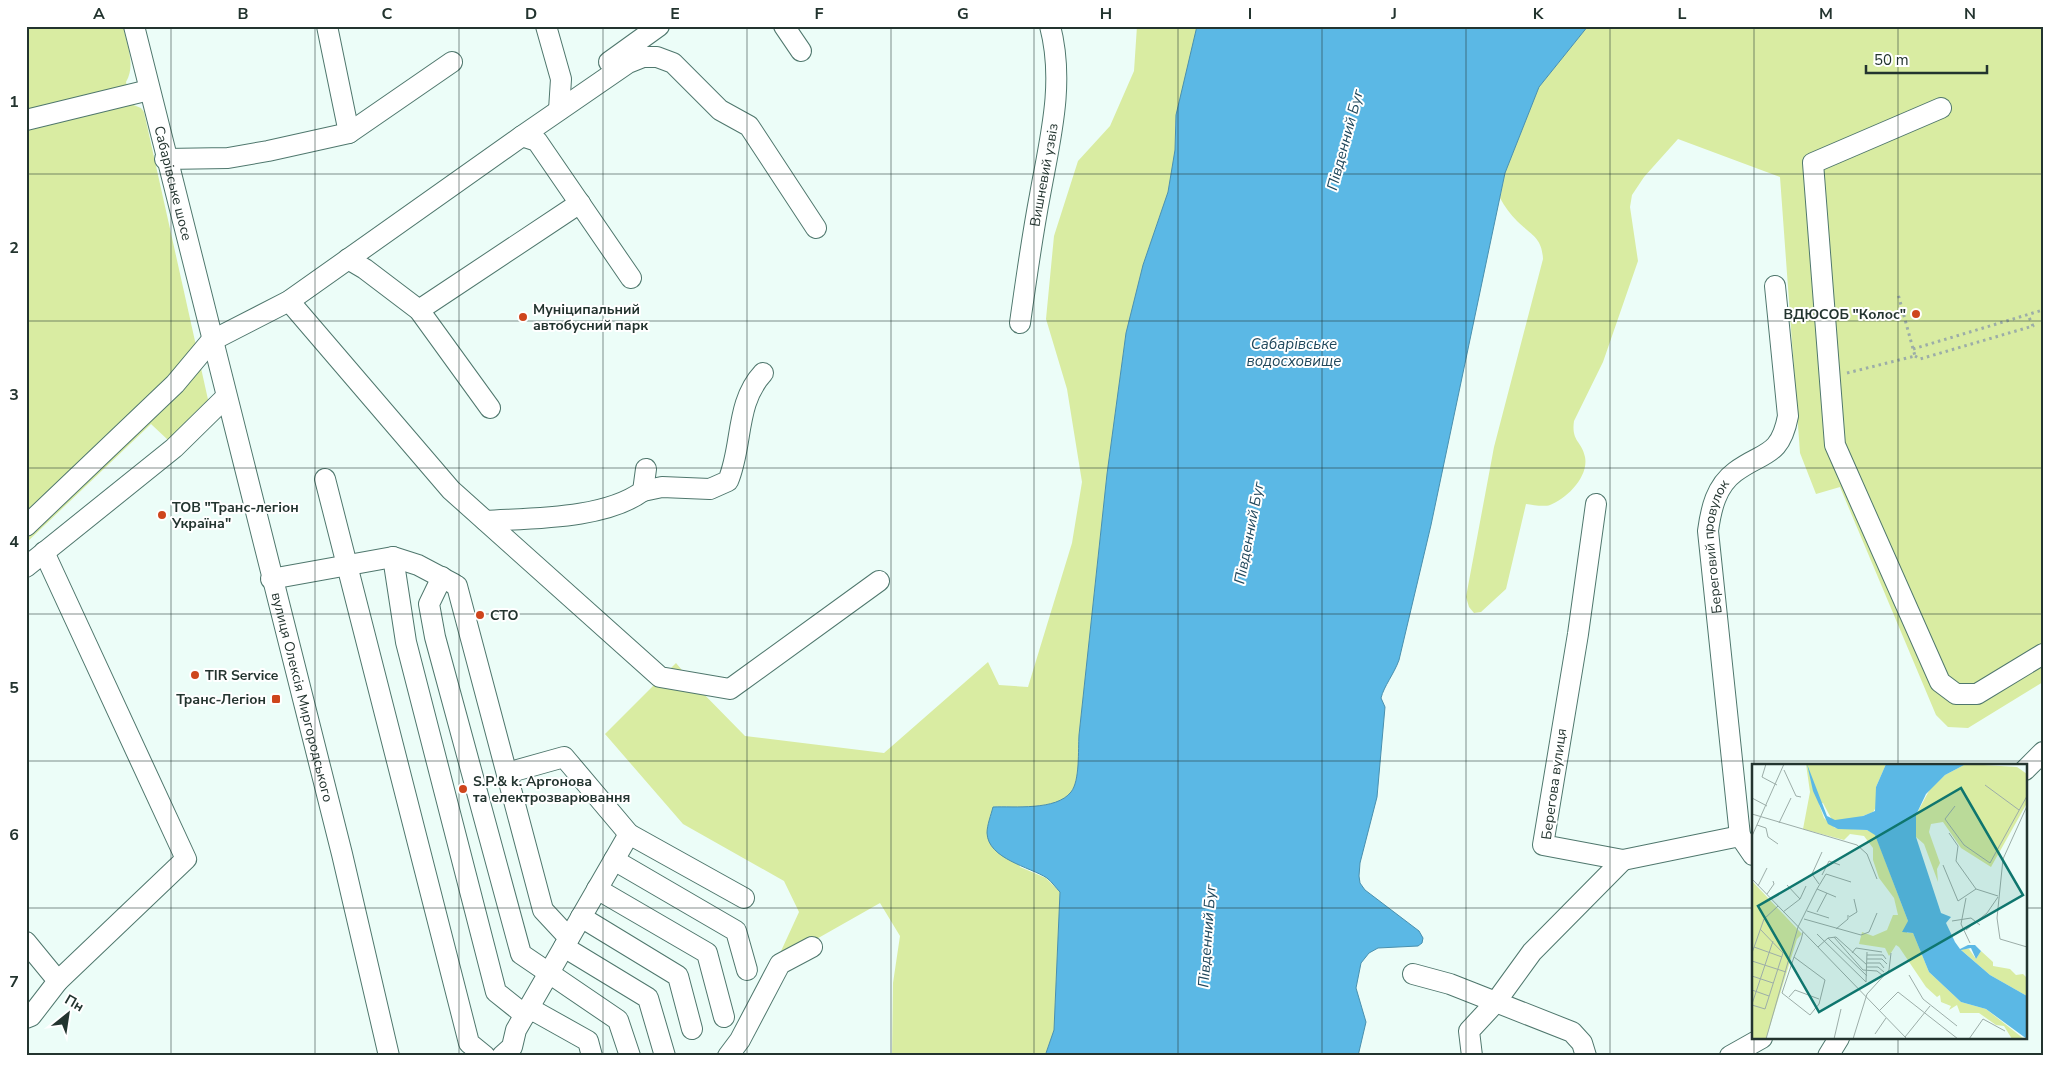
<svg xmlns="http://www.w3.org/2000/svg" width="2069" height="1082" font-family="'Nunito Sans',sans-serif">
<style>
.green{fill:#d9eca2}
.water{fill:#5bb8e5;stroke:#4a90ae}
.lines{fill:none;stroke-linecap:round;stroke-linejoin:round}
.minor-casing{stroke:#4f776d;stroke-width:22}
.path{stroke:#9cada8;stroke-width:3;stroke-dasharray:2.5 4;stroke-linecap:butt}
.minor{stroke:#fff;stroke-width:20}
.grid{fill:none;stroke:#23342f;stroke-width:1;stroke-opacity:0.55}
.poi-dot{fill:#ce451c;stroke:#fff;stroke-width:2}
.labels{text-anchor:middle;dominant-baseline:central;stroke-width:4;stroke-linejoin:round;paint-order:stroke}
.street-label{font-size:14px;fill:#23342f;stroke:#fff}
.poi-label{font-size:14px;font-weight:bold;fill:#23342f;stroke:#fff;text-anchor:start}
.water-label{font-size:15px;font-style:italic;fill:#21485c;stroke:#fff}
.inset-road{fill:none;stroke:#9cada8;stroke-width:1}
.view{fill:#0f766e;fill-opacity:0.15;stroke:#0f766e;stroke-width:2.5}
.inset-edge{fill:none;stroke:#23342f;stroke-width:2.5}
.neatline{fill:none;stroke:#23342f;stroke-width:2}
.grid-label{font-size:16px;text-anchor:middle;font-weight:bold;fill:#23342f}
</style>
<rect width="100%" height="100%" fill="#ecfdf8"/>
<g class="green">
<path d="M26,26H123C127,45 136,65 126,82L131,104L141,108L144,112L209,404L168,440L151,424L26,543Z"/>
<path d="M1137,26H1197L1175,126V150L1168,192L1143,265L1126,333L1107,474L1079,735C1078,750 1080,781 1071,792C1057,811 1014,806 993,807L1020,867L1046,878L1060,892L1054,1030L1045,1056H892L893,983L900,936L880,903L776,962L799,912L784,881L683,824L605,734L676,663L692,682L745,736L884,753L988,662L999,685L1028,687L1072,543L1082,482L1067,389L1046,319L1054,236L1078,161L1110,126L1134,71Z"/>
<path d="M1588,26H2043V682L1968,728L1948,727L1936,715L1840,487L1816,494L1800,453L1780,177L1678,139L1644,177L1632,195L1630,207L1638,261L1603,362L1574,421C1571,442 1582,441 1585,457C1589,477 1566,499 1550,505C1544,507 1533,505 1526,504L1506,589L1481,612L1474,613L1469,607L1466,597L1494,447L1543,259C1542,237 1531,235 1517,221C1510,214 1505,207 1500,198L1505,173L1539,87Z"/>
</g>
<path class="water" d="M1197,26H1588L1539,87L1505,173L1431,525L1399,660C1394,674 1384,686 1381,698L1385,707L1377,797L1360,863L1359,876L1360,883L1365,890L1419,931L1423,938L1422,943L1418,946L1378,948L1369,953L1361,963L1356,988L1366,1022L1358,1056H1045L1054,1030L1060,892C1056,888 1052,882 1047,878C1030,867 988,859 987,833C987,825 991,815 993,807C1014,806 1056,811 1071,792C1080,781 1078,750 1079,735L1107,474L1126,333L1143,265L1168,192L1175,150L1176,115Z"/>
<g class="lines">
<g class="minor-casing">
<g id="minor">
<path id="s1" d="M134,26L342,854L389,1056"/>
<polyline points="327,26 349,133"/>
<polyline points="546,26 561,79 559,110"/>
<polyline points="784,26 801,51"/>
<polyline points="609,62 659,26"/>
<polyline points="1941,108 1813,163 1835,445 1940,682 1956,694 1977,694 2043,654"/>
<polyline points="26,120 149,90"/>
<polyline points="522,136 628,63 643,57 657,57 673,63 720,110 749,126 816,228"/>
<polyline points="165,159 228,158 268,151 349,133 452,62"/>
<polyline points="348,259 365,269 419,310 490,408"/>
<polyline points="289,301 451,490 660,677 730,689 879,581"/>
<polyline points="419,310 580,203"/>
<path id="s2" d="M1020,323C1026,280 1032,237 1040,195C1050,139 1065,83 1050,26"/>
<polyline points="325,479 469,1043 485,1056"/>
<path d="M643,491L662,487L710,489L728,481C743,446 735,403 763,373"/>
<polyline points="1596,504 1578,634 1543,845 1623,860 1740,836 1753,855"/>
<path d="M486,521C533,518 605,519 643,491L646,469"/>
<polyline points="26,526 175,384 211,341 289,301 522,136 537,141 631,278"/>
<polyline points="393,557 406,642 496,992 525,1015"/>
<polyline points="26,567 174,448 226,397"/>
<polyline points="442,577 429,604 435,637 521,954 618,1020 630,1056"/>
<polyline points="271,579 393,557 418,565 454,584"/>
<polyline points="457,586 543,910 569,938"/>
<polyline points="2025,770 2043,752"/>
<polyline points="507,773 564,757 629,834 744,898"/>
<path id="s3" d="M1740,836L1708,531C1711,509 1716,486 1735,472C1763,451 1780,458 1788,416L1775,286"/>
<polyline points="614,860 736,931 747,970"/>
<polyline points="597,889 707,953 724,1017"/>
<polyline points="581,917 678,976 692,1029"/>
<polyline points="26,942 58,981"/>
<polyline points="564,947 648,998 665,1056"/>
<polyline points="1413,974 1450,984 1572,1032 1582,1043 1586,1056"/>
<polyline points="529,1008 588,1041 592,1056"/>
<polyline points="26,1018 31,1016 58,981 186,859 44,552"/>
<polyline points="502,1056 512,1047 516,1030 629,834"/>
<polyline points="728,1056 740,1040 780,964 812,947"/>
<polyline points="1472,1056 1469,1031 1495,1003 1532,952 1623,860"/>
<polyline points="1730,1056 1762,1038"/>
<polyline points="1828,1056 1839,1038"/>
</g>
</g>
<g class="path">
<polyline points="1913,349 2043,310"/>
<polyline points="1915,356 1920,359 2033,326 2028,315"/>
<polyline points="1847,373 1915,356 1898,294"/>
</g>
<use href="#minor" class="minor"/>
</g>
<path class="grid" d="M171,26V1056M315,26V1056M459,26V1056M603,26V1056M747,26V1056M891,26V1056M1034,26V1056M1178,26V1056M1322,26V1056M1466,26V1056M1610,26V1056M1754,26V766M1898,26V766M26,174H2043M26,321H2043M26,468H2043M26,614H2043M26,761H2043M26,908H1753M2025,908H2043M1754,1038V1056M1898,1038V1056"/>
<g class="poi-dot">
<circle cx="1916" cy="314" r="5"/>
<circle cx="523" cy="317" r="5"/>
<circle cx="162" cy="515" r="5"/>
<circle cx="480" cy="615" r="5"/>
<circle cx="195" cy="675" r="5"/>
<rect x="271" y="694" width="10" height="10" rx="2.5"/>
<circle cx="463" cy="789" r="5"/>
</g>
<g class="labels">
<g class="street-label">
<text stroke="none"><textPath href="#s2" startOffset="150">Вишневий узвіз</textPath></text>
<text stroke="none"><textPath href="#s1" startOffset="162">Сабарівське шосе</textPath></text>
<text stroke="none"><textPath href="#s3" startOffset="292">Береговий провулок</textPath></text>
<text stroke="none"><textPath href="#s1" startOffset="692">вулиця Олексія Миргородського</textPath></text>
<text transform="translate(1554 784) rotate(-82)">Берегова вулиця</text>
</g>
<g class="poi-label">
<text x="533" y="309">Муніципальний<tspan x="533" dy="16">автобусний парк</tspan></text>
<text x="1906" y="314" text-anchor="end">ВДЮСОБ "Колос"</text>
<text x="172" y="507">ТОВ "Транс-легіон<tspan x="172" dy="16">Україна"</tspan></text>
<text x="490" y="615">СТО</text>
<text x="205" y="675">TIR Service</text>
<text x="266" y="699" text-anchor="end">Транс-Легіон</text>
<text x="473" y="781">S.P.&amp; k. Аргонова<tspan x="473" dy="16">та електрозварювання</tspan></text>
</g>
<g class="water-label">
<text transform="translate(1345 140) rotate(-75)">Південний Буг</text>
<text x="1294" y="344">Сабарівське<tspan x="1294" dy="17">водосховище</tspan></text>
<text transform="translate(1249 533) rotate(-79)">Південний Буг</text>
<text transform="translate(1207 936) rotate(-86)">Південний Буг</text>
</g>
</g>
<g transform="translate(1752 764)">
<rect width="275" height="275" fill="#ecfdf8"/>
<path d="M54,0H134L124,23L125,42L121,48L98,57L80,56L71,39L67,40L72,54L83,64L115,66L123,70L156,157L155,169H161L177,208L209,238L234,245L272,275H260L252,262L244,261L227,249H208L205,241L197,246L199,242L189,238L188,231L185,233L174,223L147,183L144,181L137,192L133,184L107,180L110,168L121,172L135,166L141,151H146L142,134L127,114L121,96V84L112,72L98,70L92,76L51,65L58,28ZM214,0L265,3L275,10V39L239,103L209,84L191,58L179,60L177,68L188,99L185,105L186,118L172,80L164,73V51L178,25L193,11ZM0,117L50,170L45,175L14,275H0ZM208,185H217L224,195L229,187L241,198V202L258,205L264,211L271,210L275,214V232L238,211Z" fill="#d9eca2"/>
<path d="M55,0L75,52L83,56L111,52L123,47L124,23L134,0H214L193,11L174,30L164,51V73L189,149L199,153L194,159L203,178L208,185L216,181H223L229,187L224,195L219,184L209,186L238,211L275,232V275L234,245L209,238L177,208L161,169L150,168L156,157L123,71L115,66L86,65L76,60L61,27Z" fill="#5bb8e5"/>
<path class="inset-road" d="M14,0L10,13L25,21M32,6L44,32L49,33M233,21L267,46M0,34L15,42M203,42L193,55L212,81L238,99L275,32M275,42L251,95L245,154L248,175L275,183M0,50L105,81L115,90L125,115M27,59L39,34M5,61L14,64L16,73L26,80M197,69L206,82L204,97L224,125M0,72L32,0M191,101L206,137L224,125L246,132M70,111L77,97L88,101M0,115L155,275M67,120L60,110L70,88M35,121L48,135M6,122L15,104M65,125L74,110L99,118M15,130L22,120L21,117M214,134L209,160L218,179M55,147L77,154M31,148L48,135L54,122M65,148L75,129M97,153L105,148L102,135M52,155L109,171L117,168L125,149M200,157L219,154L228,161M84,165L96,155V151M214,166L235,149L246,133M65,170L114,218L115,188M82,173L111,206L125,207L130,211M84,173L115,201M76,174L115,212M2,183L30,193M66,183L76,174L84,173M0,189L12,155L26,142M100,189L104,184L130,188M115,191H131L134,195M42,193L73,216L67,240L58,251L30,229L42,193L49,176L51,168M115,195H130L135,200M0,197L34,208M115,199H128L132,204M115,203H126L132,208M157,211L171,235L205,262M0,212L21,219M0,226L17,232M37,233L43,226L67,235M0,240L21,177M0,241L13,245L31,189L8,165M127,247L146,228L206,275M123,270L134,254M153,273L178,242M14,275L46,163L65,125L84,133M82,275L89,245M101,275L115,230L137,206L139,189M217,275L231,255L253,267"/>
<path class="view" d="M209,24L271,131L67,248L6,142Z"/>
<rect width="275" height="275" class="inset-edge"/>
</g>
<rect width="2069" height="1082" fill="none" stroke="#ffffff" stroke-width="55"/>
<g transform="translate(68 1014) rotate(30)" stroke="#ffffff" stroke-width="4" paint-order="stroke">
<path d="M0-4L9 19L0 12L-9 19Z" fill="#23342f"/>
<text y="-8" font-size="14" font-weight="bold" text-anchor="middle" fill="#23342f">Пн</text>
</g>
<path d="M1866 65v8h121v-8" fill="none" stroke="#23342f" stroke-width="2.5"/>
<text x="1874" y="65" font-size="15" fill="#23342f" stroke="#ffffff" stroke-width="4" paint-order="stroke">50 m</text>
<rect x="28" y="28" width="2014" height="1026" class="neatline"/>
<g class="grid-label">
<text x="99" y="19">A</text>
<text x="243" y="19">B</text>
<text x="387" y="19">C</text>
<text x="531" y="19">D</text>
<text x="675" y="19">E</text>
<text x="819" y="19">F</text>
<text x="963" y="19">G</text>
<text x="1106" y="19">H</text>
<text x="1250" y="19">I</text>
<text x="1394" y="19">J</text>
<text x="1538" y="19">K</text>
<text x="1682" y="19">L</text>
<text x="1826" y="19">M</text>
<text x="1970" y="19">N</text>
<text x="14" y="107">1</text>
<text x="14" y="253">2</text>
<text x="14" y="400">3</text>
<text x="14" y="547">4</text>
<text x="14" y="693">5</text>
<text x="14" y="840">6</text>
<text x="14" y="987">7</text>
</g>
</svg>
